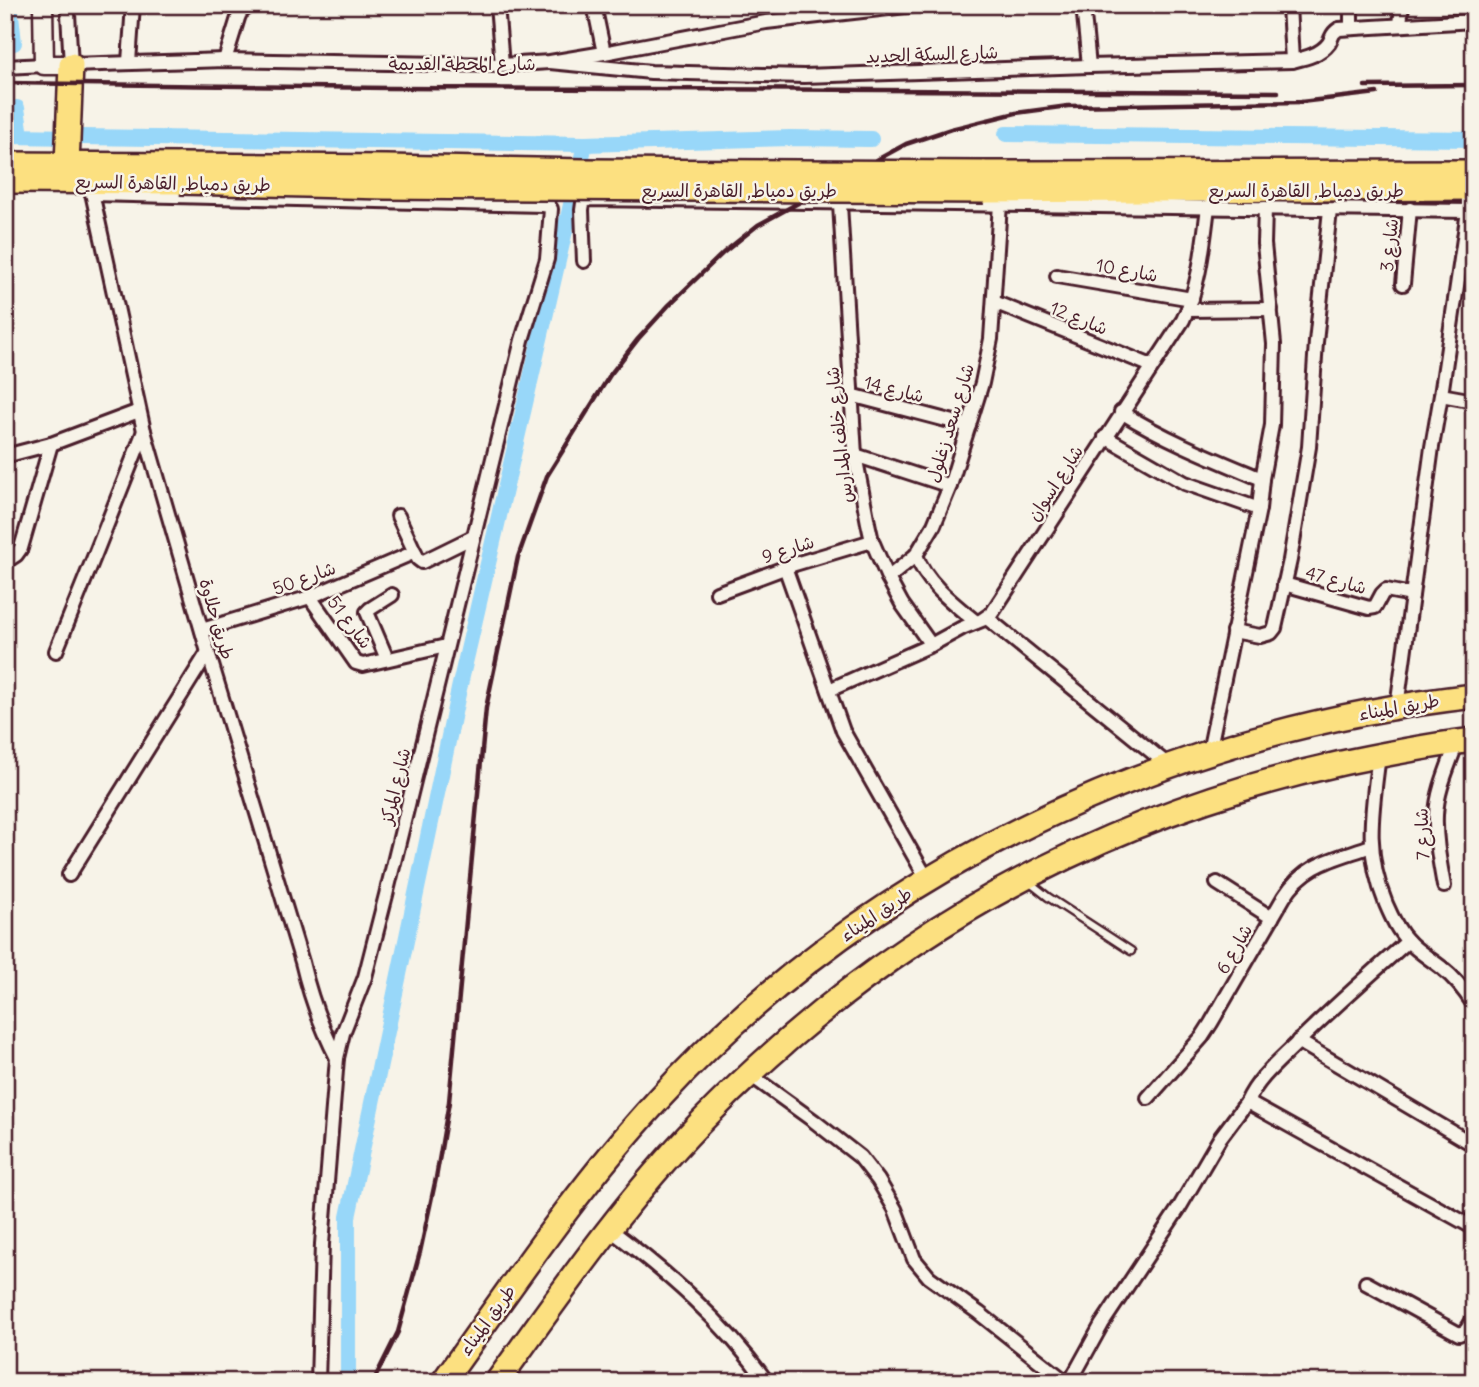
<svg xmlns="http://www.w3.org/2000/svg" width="1479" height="1387" font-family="Delius,'Playpen Sans Arabic',sans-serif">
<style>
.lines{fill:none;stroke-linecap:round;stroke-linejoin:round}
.canal{stroke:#98d7f9;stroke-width:16}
.lane-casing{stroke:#4a1f2b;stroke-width:11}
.street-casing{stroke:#4a1f2b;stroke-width:18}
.secondary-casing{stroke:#4a1f2b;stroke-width:23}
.highway-casing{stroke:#4a1f2b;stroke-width:28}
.lane{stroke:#f7f3e8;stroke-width:6}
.street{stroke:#f7f3e8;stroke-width:12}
.secondary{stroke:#f7f3e8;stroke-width:18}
.highway{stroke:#fce080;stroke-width:23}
.rail{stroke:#4a1f2b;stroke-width:4.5}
.highway-bridge-casing{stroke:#4a1f2b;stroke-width:28;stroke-linecap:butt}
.highway-bridge{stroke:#fce080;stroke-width:23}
.labels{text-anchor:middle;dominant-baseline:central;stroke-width:5;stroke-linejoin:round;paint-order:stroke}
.street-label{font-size:18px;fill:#4a1f2b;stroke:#f7f3e8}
</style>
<rect width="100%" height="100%" fill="#f7f3e8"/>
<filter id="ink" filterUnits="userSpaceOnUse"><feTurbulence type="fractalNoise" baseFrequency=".0143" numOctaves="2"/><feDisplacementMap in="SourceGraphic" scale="14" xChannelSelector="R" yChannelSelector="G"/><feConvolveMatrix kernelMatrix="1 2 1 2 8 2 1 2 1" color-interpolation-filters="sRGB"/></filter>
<g filter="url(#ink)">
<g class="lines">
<g class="canal">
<polyline points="10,5 14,43"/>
<polyline points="17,108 21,136"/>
<polyline points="1006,134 1474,139"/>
<polyline points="5,136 585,144 790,138 871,139"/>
<polyline points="348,1382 348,1217 459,689 585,144"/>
</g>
<g class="lane-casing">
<polyline id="lane" points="1029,882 1048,897 1131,951"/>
</g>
<g class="street-casing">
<g id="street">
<polyline points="497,5 502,65"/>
<polyline points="594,5 604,53"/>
<polyline points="1083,5 1089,66"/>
<polyline points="1289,5 1292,61"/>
<polyline points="1351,5 1351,28"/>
<polyline points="68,14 71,65 225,60 502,65 550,62 604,53 766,22 915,5"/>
<polyline points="1400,25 1402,5"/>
<polyline points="225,60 238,18 240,13 250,5"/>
<polyline points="129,62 133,5"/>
<path d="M550,62L651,72L804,76L1089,66L1292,61C1305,58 1320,55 1329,43C1333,36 1331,34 1339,29L1474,21"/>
<polyline points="5,67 44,65"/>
<path d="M91,188L144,431L208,652L302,962C310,996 321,1027 337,1058"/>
<polyline points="92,194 543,205 549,206 551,209 547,259 522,340 386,895 365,977 343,1033 337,1058 322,1244 318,1382"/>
<polyline points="840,204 855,455 868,523 872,541 888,578 902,604 931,645"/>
<polyline points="584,261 582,210 583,203 589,199 1468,211"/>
<polyline points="1057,276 1192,299"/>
<polyline points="1403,284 1410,209"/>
<polyline points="994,302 1152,366"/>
<polyline points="1188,310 1271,309"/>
<polyline points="851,395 969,426"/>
<polyline points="1441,395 1474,401"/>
<path d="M1121,412C1166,440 1214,459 1262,479"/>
<polyline points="1105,437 1185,483 1259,509"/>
<polyline points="855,455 950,486"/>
<polyline points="5,456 51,444 139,411"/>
<polyline points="398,516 418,559 422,562 473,537"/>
<polyline points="5,562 16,555 21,548 51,444"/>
<polyline points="785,567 843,731 927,879"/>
<polyline points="888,578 916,555"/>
<polyline points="1284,584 1369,608 1375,607 1382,594 1386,590 1412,595"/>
<polyline points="717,593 795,564 872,541"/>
<polyline points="310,597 356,663 363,665 446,646"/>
<polyline points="987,618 1168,765"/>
<path d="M976,622C954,604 925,582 916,555L934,525L950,486L982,383L991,339L1000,204"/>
<polyline points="202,630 310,597 415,552"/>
<polyline points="1233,631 1260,636 1271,633 1275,628 1290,560 1309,447 1316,342 1330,210"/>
<polyline points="56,651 96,552 144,431"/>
<polyline points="387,659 367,612 370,609 392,595"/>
<path d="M829,690L931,645L962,628L982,620L992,613L1183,320C1200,284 1203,246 1208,207"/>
<polyline points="1397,707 1432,447 1441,395 1468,211 1468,188"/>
<polyline points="1209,752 1259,509 1262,479 1272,425 1274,344 1264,244 1265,208"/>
<path d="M1379,755C1372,811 1364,851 1386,904C1392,918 1398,931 1408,941C1418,952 1431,959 1442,968C1455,978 1465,991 1474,1005"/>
<polyline points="69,875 208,652"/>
<polyline points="1217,883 1272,918"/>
<path d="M1444,886C1440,863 1435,839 1436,815C1437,790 1449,765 1457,742"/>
<path d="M1408,941C1370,975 1332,1008 1296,1044C1278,1062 1258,1078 1247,1102L1474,1228"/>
<polyline points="1298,1041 1474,1145"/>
<polyline points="749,1074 814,1121 860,1157 878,1180 895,1209 914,1259 929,1277 979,1313 1066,1382"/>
<path d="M1148,1098L1202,1037L1211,1023L1284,897C1305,863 1335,859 1371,846"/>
<path d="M608,1228C668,1273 723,1321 767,1382"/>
<polyline points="1366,1283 1459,1334 1466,1331 1474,1318"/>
<polyline points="1070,1382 1102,1324 1179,1208 1220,1138 1247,1102"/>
</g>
</g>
<g class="secondary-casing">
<polyline id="secondary" points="43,5 44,65 71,65"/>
</g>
<g class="highway-casing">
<g id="highway">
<polyline points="5,164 180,165"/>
<polyline points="67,165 71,65"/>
<polyline points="983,173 1474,172"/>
<polyline points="5,181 180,182"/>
<polyline points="984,191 1474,188"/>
<path d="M443,1382C512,1286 578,1187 658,1100C870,869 1165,731 1474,696"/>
<path d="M497,1382C561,1293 623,1203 699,1124C877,940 1092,818 1342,763C1386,754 1429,745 1474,740"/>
</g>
</g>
<use href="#lane" class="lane"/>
<use href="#street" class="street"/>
<use href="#secondary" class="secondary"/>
<use href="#highway" class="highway"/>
<g class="rail">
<path d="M5,83C133,84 261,87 389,88C685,90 982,89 1278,92"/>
<polyline points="1365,86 1474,85"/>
<polyline points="373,1382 398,1332 420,1252 436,1178 449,1102 486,708 518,557 547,476 610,375 638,339 669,305 723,253 758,225 906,144 951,129 1016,113 1068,106 1301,102 1377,93"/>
</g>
<g class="highway-bridge-casing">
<g id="highway-bridge">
<polyline points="180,165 387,167 584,171 983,173"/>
<polyline points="180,182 384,187 984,191"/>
</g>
</g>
<use href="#highway-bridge" class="highway-bridge"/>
</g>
</g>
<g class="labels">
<g class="street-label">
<text transform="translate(932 54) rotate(-2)">شارع السكة الحديد</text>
<text x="462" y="63">شارع المحطة القديمة</text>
<text transform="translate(173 183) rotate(1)">طريق دمياط, القاهرة السريع</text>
<text x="739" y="190">طريق دمياط, القاهرة السريع</text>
<text x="1306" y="190">طريق دمياط, القاهرة السريع</text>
<text transform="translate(1389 245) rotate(-84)">شارع 3</text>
<text transform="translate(1127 270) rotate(10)">شارع 10</text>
<text transform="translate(1079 318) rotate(22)">شارع 12</text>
<text transform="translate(894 389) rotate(14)">شارع 14</text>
<text transform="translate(950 423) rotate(-73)">شارع سعد زغلول</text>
<text transform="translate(839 435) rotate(-96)">شارع خلف المدارس</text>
<text transform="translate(1055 483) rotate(-57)">شارع اسوان</text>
<text transform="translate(788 549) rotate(-18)">شارع 9</text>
<text transform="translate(304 578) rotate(-20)">شارع 50</text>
<text transform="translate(1336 580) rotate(15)">شارع 47</text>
<text transform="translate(217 619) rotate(74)">طريق حلاوة</text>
<text transform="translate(350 622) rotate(53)">شارع 51</text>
<text transform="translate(1399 707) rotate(-10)">طريق الميناء</text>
<text transform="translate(395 786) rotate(-76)">شارع المركز</text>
<text transform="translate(1422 834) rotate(-92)">شارع 7</text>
<text transform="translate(876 914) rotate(-34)">طريق الميناء</text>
<text transform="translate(1234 949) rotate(-60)">شارع 6</text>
<text transform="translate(487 1320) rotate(-54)">طريق الميناء</text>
</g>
</g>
<rect width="1479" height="1387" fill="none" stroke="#f7f3e8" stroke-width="28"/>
<rect x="14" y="14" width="1451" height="1359" fill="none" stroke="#4a1f2b" stroke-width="2.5" filter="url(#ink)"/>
</svg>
